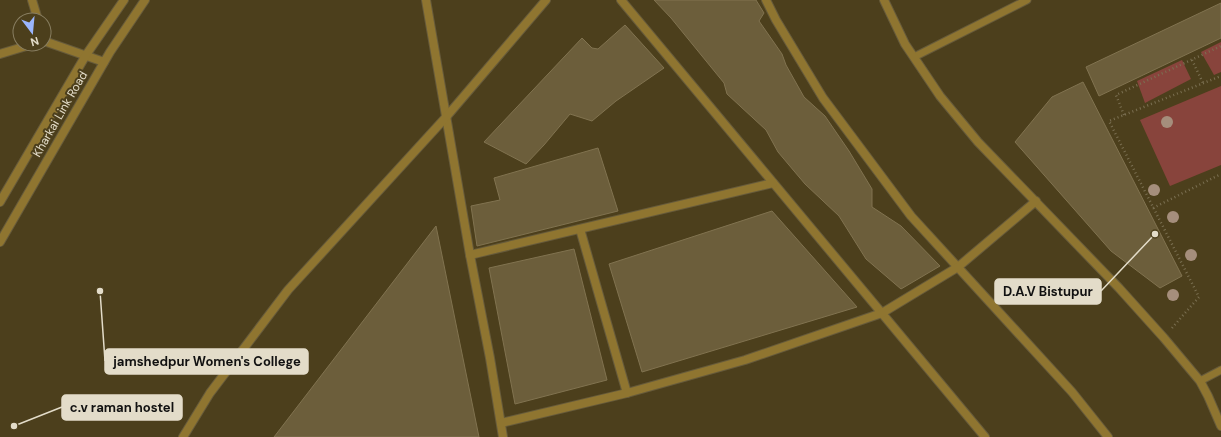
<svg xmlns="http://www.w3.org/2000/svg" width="1221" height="437" font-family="'DM Sans',sans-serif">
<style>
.green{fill:#88443c}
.building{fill:#6c5e3b;stroke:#817350}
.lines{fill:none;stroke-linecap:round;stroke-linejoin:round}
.lane-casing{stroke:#675b3b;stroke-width:9}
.street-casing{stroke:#675b3b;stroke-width:10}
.path{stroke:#7b7052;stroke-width:2.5;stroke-dasharray:1 3;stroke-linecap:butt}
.lane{stroke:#8f7530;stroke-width:7}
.street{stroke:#8f7530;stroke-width:8}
.tree{fill:#a58e7c}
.labels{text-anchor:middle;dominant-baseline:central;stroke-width:4;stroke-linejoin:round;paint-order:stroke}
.street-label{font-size:12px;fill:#e3dcc9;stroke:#4c3f1c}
.leader{fill:none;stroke:#e3dcc9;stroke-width:1.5}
.callout-dot{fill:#e3dcc9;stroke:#4c3f1c;stroke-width:1.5}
.callout{fill:#e3dcc9;stroke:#e3dcc9;stroke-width:1.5}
.callout-label{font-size:13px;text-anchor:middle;font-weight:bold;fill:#111}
</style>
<rect width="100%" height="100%" fill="#4c3f1c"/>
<g class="green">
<polygon points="1221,42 1221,72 1214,75 1201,52"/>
<polygon points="1182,60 1191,79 1145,103 1137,81"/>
<polygon points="1221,86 1221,165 1170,186 1140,120"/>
</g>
<g class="building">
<polygon points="654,0 756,0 764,13 759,21 782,54 786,65 804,97 825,116 849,151 872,189 872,207 901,226 940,266 901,289 866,259 839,216 805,184 778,152 766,130 727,94 724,83 671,18"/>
<polygon points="1221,3 1221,38 1099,96 1086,67"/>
<polygon points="625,25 664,68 616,101 592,121 570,114 544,145 526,164 484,142 582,38 592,48 598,49"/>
<polygon points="1083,82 1182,276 1160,288 1111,251 1015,142 1052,97"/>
<polygon points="598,148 618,211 477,246 471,206 500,200 494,178"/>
<polygon points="772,211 857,307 642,372 609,264"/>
<polygon points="436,226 479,437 274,437"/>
<polygon points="574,249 607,380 515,404 489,268"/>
</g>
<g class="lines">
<g class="lane-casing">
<g id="lane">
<polyline points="914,57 1027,0"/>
<polyline points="1200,381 1221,370"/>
</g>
</g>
<g class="street-casing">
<g id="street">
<polyline points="32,0 38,20"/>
<polyline points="426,0 470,255 490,358 503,437"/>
<polyline points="621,0 985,437"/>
<polyline points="766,0 776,20 823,98 911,216 1072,392 1108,437"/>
<polyline points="884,0 905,44 940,96 978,142 1119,288 1164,338 1200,381 1208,396 1221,426"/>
<polyline points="44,41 104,62"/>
<polyline points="0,54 33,44"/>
<polyline points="0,202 86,55 124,0"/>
<polyline points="580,229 627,393"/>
<polyline points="0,242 110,52 145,0"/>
<polyline points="470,255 773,183"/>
<polyline points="501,423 627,393 745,360 882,313 958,267 1036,201"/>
<polyline points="183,437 210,393 288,290 447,116 546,0"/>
</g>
</g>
<g class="path">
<polyline points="1192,60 1203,83"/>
<polyline points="1124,115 1116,95 1221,46"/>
<polyline points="1153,208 1221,174"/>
<polyline points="1172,328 1199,297 1109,121 1221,76"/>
</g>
<use href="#lane" class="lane"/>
<use href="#street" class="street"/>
</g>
<g class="tree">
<circle cx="1167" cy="122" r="6"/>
<circle cx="1154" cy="190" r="6"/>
<circle cx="1173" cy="217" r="6"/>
<circle cx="1191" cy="255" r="6"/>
<circle cx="1173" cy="295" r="6"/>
</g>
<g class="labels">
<g class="street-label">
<text transform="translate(60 114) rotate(-60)">Kharkai Link Road</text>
</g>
</g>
<path class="leader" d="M1155 234L1101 291M100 291L105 361M14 426L62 407"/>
<g class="callout-dot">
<circle cx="1155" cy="234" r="4"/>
<circle cx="100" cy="291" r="4"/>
<circle cx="14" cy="426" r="4"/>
</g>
<g class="callout">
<rect x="995" y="279" width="106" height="25" rx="4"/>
<rect x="105" y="349" width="203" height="25" rx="4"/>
<rect x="62" y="395" width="120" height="25" rx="4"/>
</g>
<g class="callout-label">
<text x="1048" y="296">D.A.V Bistupur</text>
<text x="207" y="366">jamshedpur Women's College</text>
<text x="122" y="412">c.v raman hostel</text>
</g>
<g transform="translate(32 32) rotate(164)"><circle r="19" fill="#4c3f1c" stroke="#887e61"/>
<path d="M0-3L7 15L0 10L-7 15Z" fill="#9ab5fd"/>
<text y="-6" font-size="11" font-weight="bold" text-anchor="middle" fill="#e3dcc9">N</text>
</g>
</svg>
